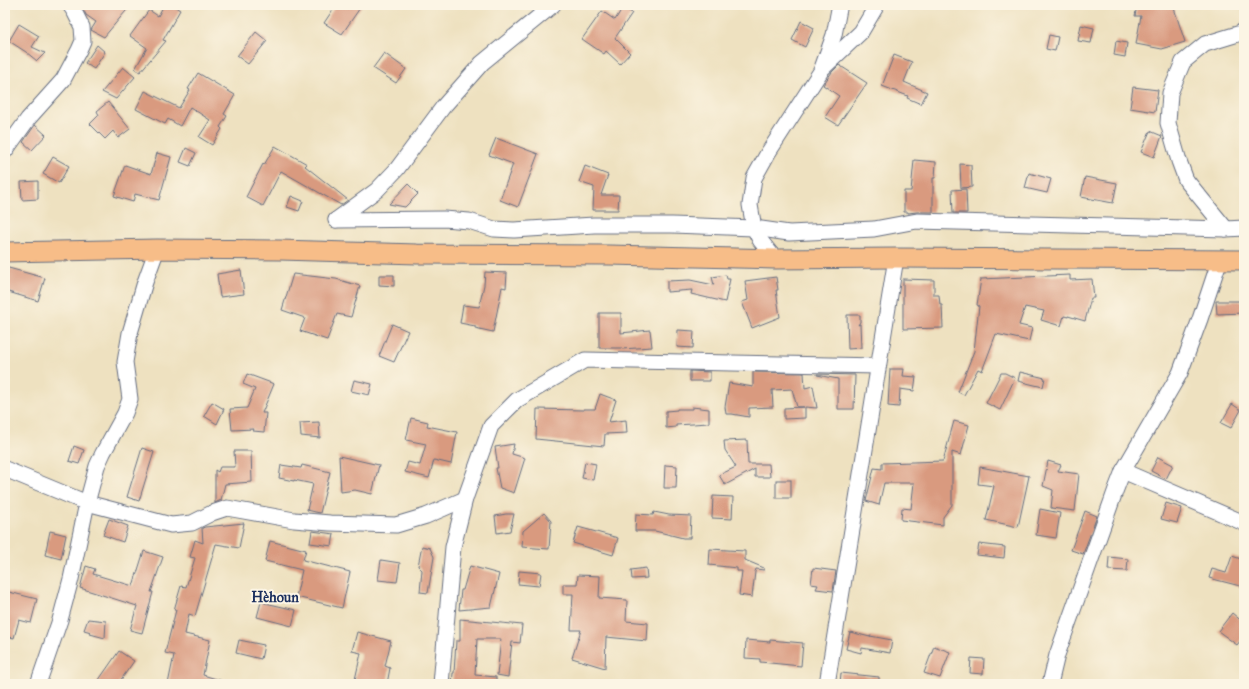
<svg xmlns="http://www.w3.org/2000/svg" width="1249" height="689" font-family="'IM FELL Great Primer',serif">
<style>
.building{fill:#d99a7f}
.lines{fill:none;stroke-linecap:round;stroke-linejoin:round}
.minor-casing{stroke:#656d80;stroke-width:17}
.major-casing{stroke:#656d80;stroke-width:21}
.minor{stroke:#fff;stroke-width:15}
.major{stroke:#f7bd88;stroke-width:19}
.labels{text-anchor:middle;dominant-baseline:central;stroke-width:4;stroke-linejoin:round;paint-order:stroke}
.quarter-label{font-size:14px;font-weight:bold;fill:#1b2f5e;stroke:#fcf5e5}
</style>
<rect width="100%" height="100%" fill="#fcf5e5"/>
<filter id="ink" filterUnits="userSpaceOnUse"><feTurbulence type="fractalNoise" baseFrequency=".025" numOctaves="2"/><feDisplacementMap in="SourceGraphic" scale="8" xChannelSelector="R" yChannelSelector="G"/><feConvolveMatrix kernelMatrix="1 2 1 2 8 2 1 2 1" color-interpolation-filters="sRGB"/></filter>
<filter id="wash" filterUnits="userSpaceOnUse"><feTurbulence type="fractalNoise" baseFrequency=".012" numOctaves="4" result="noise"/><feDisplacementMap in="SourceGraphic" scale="16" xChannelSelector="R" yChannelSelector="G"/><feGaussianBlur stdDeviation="0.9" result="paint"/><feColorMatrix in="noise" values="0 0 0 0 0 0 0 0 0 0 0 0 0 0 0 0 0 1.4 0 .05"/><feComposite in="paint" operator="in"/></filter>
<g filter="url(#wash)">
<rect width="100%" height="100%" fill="#eee1c0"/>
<g id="blocks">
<g class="building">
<polygon points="81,5 131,5 104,37 91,30 96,22 86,15"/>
<polygon points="164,5 172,5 180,10 163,40 166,41 140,72 135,69 147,48 130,36 149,10 158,16"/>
<polygon points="336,5 362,5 342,34 324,23"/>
<polygon points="1137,5 1173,5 1185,42 1162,49 1136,44 1141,16 1135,16"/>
<polygon points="623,7 632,13 615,38 630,53 620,64 606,51 604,54 582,39 602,11 615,20"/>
<polygon points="801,21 814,28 805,47 792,40"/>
<polygon points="19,24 39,36 32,47 45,53 37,61 26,52 9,41"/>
<polygon points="1081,25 1094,28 1091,43 1078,41"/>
<polygon points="256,32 267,41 248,64 237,56"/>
<polygon points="1049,35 1058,37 1055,51 1046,49"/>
<polygon points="1116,41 1127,43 1125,57 1114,55"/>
<polygon points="97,45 105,52 94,69 85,63"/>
<polygon points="384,53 406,69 396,83 373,68"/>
<polygon points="894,55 912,62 904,82 927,92 921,104 907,98 908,96 882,86"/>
<polygon points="839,65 867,83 838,125 825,117 839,96 823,85 832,72"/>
<polygon points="123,67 135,77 116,99 102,92"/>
<polygon points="198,73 235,95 224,114 227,116 220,127 222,129 212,145 199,137 210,120 190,107 180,126 168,119 165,124 136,109 145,91 179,108 190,90 188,89"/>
<polygon points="1133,87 1158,90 1155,112 1130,108"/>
<polygon points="108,102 130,129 118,138 113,131 105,139 90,124 99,115 97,111"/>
<polygon points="35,125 46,135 32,150 23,142"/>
<polygon points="1150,131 1162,136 1154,157 1141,152"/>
<polygon points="496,138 538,154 518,207 500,200 513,164 489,155"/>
<polygon points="275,146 307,164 305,166 348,200 341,205 281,171 263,206 246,197 263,164 264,165"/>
<polygon points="186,148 196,153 190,166 180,162"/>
<polygon points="157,153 171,157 159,200 135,194 133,202 114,196 125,165 151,174"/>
<polygon points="53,157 69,166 59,183 43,174"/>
<polygon points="914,160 936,162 935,178 933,178 933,212 917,212 908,213 908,212 904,212 904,191 911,191"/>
<polygon points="960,164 971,165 972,187 961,188"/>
<polygon points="585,166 608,175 601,195 619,195 618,210 593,210 594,187 579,182"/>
<polygon points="1029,173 1051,179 1047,193 1025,188"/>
<polygon points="1085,177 1117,183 1113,203 1081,197"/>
<polygon points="38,181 38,199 22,200 21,182"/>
<polygon points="408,184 418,194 405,207 389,204"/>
<polygon points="966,189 967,213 953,213 952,190"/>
<polygon points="291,196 303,201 299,211 287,207"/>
<polygon points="5,267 45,278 38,301 5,291"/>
<polygon points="241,270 244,294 220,297 217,274"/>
<polygon points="485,272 507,273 506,288 502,287 493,332 475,328 475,326 460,323 463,305 479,307 484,285"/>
<polygon points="293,274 336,279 360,286 351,317 337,314 327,340 300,331 305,318 282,310"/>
<polygon points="379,275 394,275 394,286 379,285"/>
<polygon points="726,275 727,279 730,279 725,302 691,294 692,290 667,292 667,281 690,280 714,285 712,277"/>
<polygon points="1070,275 1070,280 1092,279 1094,298 1091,298 1085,321 1068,316 1068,317 1064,316 1061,326 1041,320 1044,311 1025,307 1019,325 1032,328 1029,341 996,334 982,371 978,369 964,395 958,392 974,351 979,306 977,305 981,279"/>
<polygon points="776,277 778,290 776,290 780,317 752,328 742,302 748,300 745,281"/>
<polygon points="903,279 934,280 934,295 939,295 940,305 942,305 943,328 903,329"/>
<polygon points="1216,301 1244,301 1244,313 1217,314"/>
<polygon points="599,313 621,313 621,333 650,330 652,347 622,349 622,348 599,348"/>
<polygon points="847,315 860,315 860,322 858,325 860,324 861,348 848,349"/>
<polygon points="392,324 408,331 394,362 379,356"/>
<polygon points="678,330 694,331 693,348 677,347"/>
<polygon points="890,369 904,369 903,376 916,377 914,391 900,389 899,407 888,406"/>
<polygon points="690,371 710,372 710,381 690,381"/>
<polygon points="753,372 804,373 805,388 813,386 817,408 805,407 805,418 784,419 784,408 804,407 797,407 792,389 772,390 773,407 749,408 749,417 732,414 726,414 725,407 729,383 753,387"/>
<polygon points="1020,372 1045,378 1043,387 1018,381"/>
<polygon points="1001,373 1005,373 1015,378 1000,410 986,403"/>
<polygon points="247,374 274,384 262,413 266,413 264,432 253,431 254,429 232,430 230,409 247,408 255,389 243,384"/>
<polygon points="817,374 855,375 854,409 838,409 838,379 817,375"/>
<polygon points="354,380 372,384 369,395 351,391"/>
<polygon points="600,394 616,400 609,422 626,420 627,433 605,434 604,446 536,439 537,409 584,410 584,409 595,409"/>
<polygon points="212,402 224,409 217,424 204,416"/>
<polygon points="1232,404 1241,410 1231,428 1221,423"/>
<polygon points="692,407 709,409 709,423 676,425 676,427 666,428 666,411 677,410 677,409 692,409"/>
<polygon points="411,418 428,422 427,426 457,432 451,464 434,460 429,478 405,472 408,462 420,465 426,444 406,440"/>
<polygon points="954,421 969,425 961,455 952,452 952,505 943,517 943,525 901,520 902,508 911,509 914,483 884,483 879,505 866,501 874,468 882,469 882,463 943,461"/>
<polygon points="319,422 320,438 301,436 300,423"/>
<polygon points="747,440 748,464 769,464 770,477 755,477 755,469 725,485 719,475 736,467 725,450 724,441"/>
<polygon points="514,444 512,454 525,458 514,493 500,488 496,468 498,468 495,447"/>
<polygon points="74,446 84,450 79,464 69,461"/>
<polygon points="142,448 154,452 139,501 127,497"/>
<polygon points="234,451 251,451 252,482 225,484 221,500 215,503 215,470 218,472 220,467 235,467"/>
<polygon points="339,456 379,465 372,494 355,490 341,492"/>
<polygon points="1158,457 1173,465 1166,479 1151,471"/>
<polygon points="1048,461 1061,465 1058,471 1079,474 1075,511 1051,508 1053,490 1043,486"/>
<polygon points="585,462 596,464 593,480 582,478"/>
<polygon points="281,465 301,468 302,465 330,472 320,513 307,510 313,484 294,480 294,481 279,478"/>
<polygon points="665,465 677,466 676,488 664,488"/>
<polygon points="980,467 1029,476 1018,527 986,520 994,486 978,484"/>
<rect x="776" y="480" width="15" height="18"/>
<polygon points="713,496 733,497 732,519 712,518"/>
<polygon points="1166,503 1182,508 1177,523 1161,519"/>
<polygon points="1040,509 1060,513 1056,538 1036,535"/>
<polygon points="1085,511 1097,516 1083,554 1071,550"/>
<polygon points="654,512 669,515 691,516 690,538 683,538 655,531 635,531 636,514 653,515"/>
<polygon points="544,513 551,521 549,549 522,547 523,531"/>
<polygon points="506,514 514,514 510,531 497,533 495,516"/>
<polygon points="109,519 128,526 123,542 103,535"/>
<polygon points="244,523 239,548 216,544 195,616 189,614 185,634 210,640 203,675 223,681 223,684 168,684 174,655 165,653 176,610 174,610 181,586 186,587 195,558 190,557 195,540 203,543 202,528 205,527"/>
<polygon points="578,527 618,538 613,555 573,543"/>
<polygon points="50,531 66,535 61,559 45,555"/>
<polygon points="312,531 334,534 332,546 310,543"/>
<polygon points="270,541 306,550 303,560 350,572 342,608 296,597 302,570 265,561"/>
<polygon points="979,544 1005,547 1004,558 977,555"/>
<polygon points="422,546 430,548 434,557 428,593 420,592 422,570 418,566"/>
<polygon points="710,549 745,551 745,560 764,568 764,570 756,569 755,572 752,597 739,595 742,571 737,571 737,568 709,565"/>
<polygon points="144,551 163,557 151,592 153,592 142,633 130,630 137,606 80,588 86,566 95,569 93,574 133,586"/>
<polygon points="1232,556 1244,560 1244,587 1209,578 1212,569 1226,573"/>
<polygon points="1109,557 1128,559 1127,571 1108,570"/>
<polygon points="381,560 400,563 397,582 378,580"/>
<polygon points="470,566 499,574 491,607 459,610 461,590 463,590"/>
<polygon points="646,568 647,578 632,579 631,570"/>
<polygon points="813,568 836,571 833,591 816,589 818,585 811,584"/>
<polygon points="519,571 541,573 539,586 518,584"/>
<polygon points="578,575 600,576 599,598 627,600 626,621 648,623 647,641 606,637 605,668 572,658 581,630 571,630 573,594 563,594 563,584 577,584"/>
<polygon points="5,591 37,599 31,623 19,620 14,638 5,636 8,617 5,616"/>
<polygon points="261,602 296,610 292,626 257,617"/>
<polygon points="1232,613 1244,623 1244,636 1237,645 1218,631"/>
<polygon points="88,619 106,621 105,638 90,634 91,632 84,630"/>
<polygon points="460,619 522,625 520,643 512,642 508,677 497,675 501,639 477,639 475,675 496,677 496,684 452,684 453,673 454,673 456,641 460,641"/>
<polygon points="357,632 391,641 385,666 390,668 387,684 354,684 361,653 352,651"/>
<polygon points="850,632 870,637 870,636 892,640 890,653 862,648 861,653 846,649"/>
<polygon points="239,640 264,645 261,659 236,653"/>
<polygon points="746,640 770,642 770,640 803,643 801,666 760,662 760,659 745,658"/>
<polygon points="934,646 950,652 940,678 924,673"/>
<polygon points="119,651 134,661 118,684 96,684"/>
<polygon points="971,658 984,659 983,674 970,673"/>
<polygon points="841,673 879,677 879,684 840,683"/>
</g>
</g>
</g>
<g filter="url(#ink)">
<use href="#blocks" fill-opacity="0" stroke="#656d80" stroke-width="1"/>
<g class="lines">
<g class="minor-casing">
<g id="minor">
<polyline points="824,67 861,32 877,5"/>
<polyline points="5,151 28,119 63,80 79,50 83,41 82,27 74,11 70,5"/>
<polyline points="336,220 444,219 469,221 494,229 514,230 594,225 672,225 754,228 789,233 874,229 917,221 1226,229 1244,228"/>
<polyline points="336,220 377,190 397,169 443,107 482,63 553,5"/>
<polyline points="1226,229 1186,180 1179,161 1168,123 1170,93 1183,62 1205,44 1241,33 1244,30"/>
<polyline points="775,259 760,240 754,228 750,205 754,178 768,153 821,71 834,35 839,9 839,5"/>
<polyline points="5,469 87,503 171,525 192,523 212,513 227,508 294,520 330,523 396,525 426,516 465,499"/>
<polyline points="1123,471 1244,523"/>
<polyline points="38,684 60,620 71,579 87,503 97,466 103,453 125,413 130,399 125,362 130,333 145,282 157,249"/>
<polyline points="441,684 453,547 465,499 491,426 517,400 585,360 878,366"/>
<polyline points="827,684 896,258"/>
<polyline points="1050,684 1057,655 1116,489 1123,471 1180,373 1200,319 1220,259"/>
</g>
</g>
<g class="major-casing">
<polyline id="major" points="5,252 157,249 280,250 417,254 609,255 775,259 896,258 1244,260"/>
</g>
<use href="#minor" class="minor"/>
<use href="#major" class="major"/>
</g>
</g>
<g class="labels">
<g class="quarter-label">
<text x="275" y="597">Hèhoun</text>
</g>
</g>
<rect width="1249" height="689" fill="none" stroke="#fcf5e5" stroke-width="20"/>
</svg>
